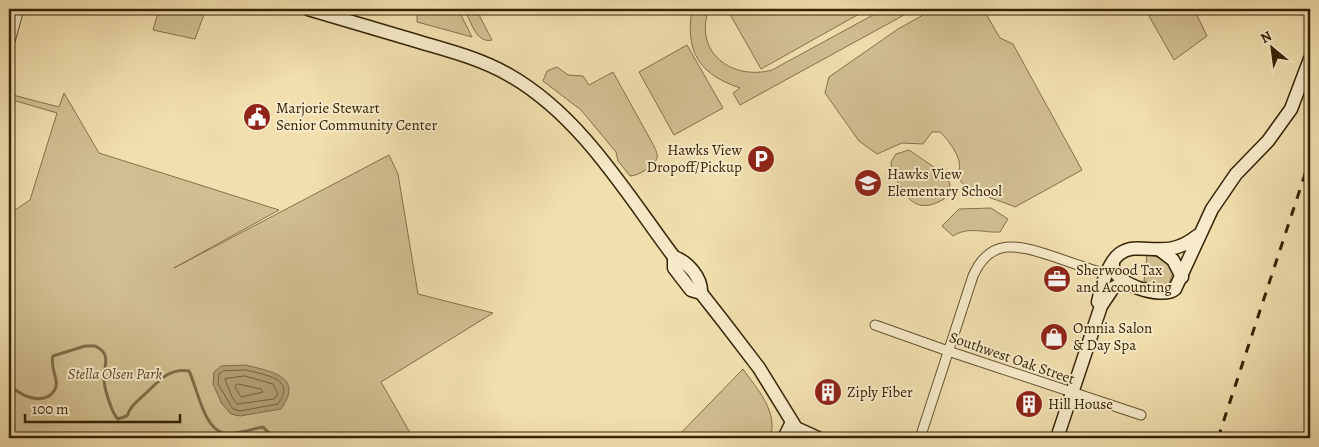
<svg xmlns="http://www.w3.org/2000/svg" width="1319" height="447" font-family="Alegreya,serif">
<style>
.green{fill:#d1bf91;stroke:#83714b}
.water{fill:#b19f75;stroke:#7f6d48}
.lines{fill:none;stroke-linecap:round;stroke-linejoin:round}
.shore{stroke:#73613d;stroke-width:1}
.stream{stroke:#7f6d48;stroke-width:3}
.street-casing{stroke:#64522f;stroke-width:11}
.secondary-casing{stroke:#352305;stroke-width:15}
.street{stroke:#f6eaca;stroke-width:9}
.secondary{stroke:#f6eaca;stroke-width:12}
.rail{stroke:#352305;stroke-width:3;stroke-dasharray:9 9;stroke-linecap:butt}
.labels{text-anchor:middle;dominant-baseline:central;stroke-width:4;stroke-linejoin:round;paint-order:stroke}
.poi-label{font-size:15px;fill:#352305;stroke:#f6eaca;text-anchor:start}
.street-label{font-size:15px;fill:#352305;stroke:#f6eaca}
.park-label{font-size:15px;font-style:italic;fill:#5c4a28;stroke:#f6eaca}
</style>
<rect width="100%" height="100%" fill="#f1dfae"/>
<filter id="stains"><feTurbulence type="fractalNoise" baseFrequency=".004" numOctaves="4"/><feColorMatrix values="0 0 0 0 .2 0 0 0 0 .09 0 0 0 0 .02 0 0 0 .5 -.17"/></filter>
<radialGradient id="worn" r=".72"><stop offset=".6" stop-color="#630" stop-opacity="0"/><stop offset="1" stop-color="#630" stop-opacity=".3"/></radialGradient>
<g class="green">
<polygon points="159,9 206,9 195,39 153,30"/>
<polygon points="420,9 458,9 472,37 417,22 417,14"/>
<path d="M464,9H476L492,40C476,44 471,21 464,9Z"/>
<path d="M692,9H709C693,52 732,81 772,70L884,9H915L740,105L733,93L740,88C699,74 685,52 692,9Z"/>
<polygon points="727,9 868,9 761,69"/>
<path d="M934,9H983L1000,38L1013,44L1082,170L1015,207C1002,201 966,192 960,180C957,173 961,167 959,161C956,150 948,140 940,132H932L923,144L902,143L877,154L859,141L825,93L829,77L898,29Z"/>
<polygon points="1145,9 1194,9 1207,36 1174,60"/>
<polygon points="687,45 723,108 674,135 639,72"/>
<path d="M557,67L568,75L583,76L589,85L613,72L654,146C655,149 658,153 657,158C655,166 638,176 630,176L618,161L616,152L581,110L543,81L547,71Z"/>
<polygon points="64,93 99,153 279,210 174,268 389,155 398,174 418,294 493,313 381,382 413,438 9,438 9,214 30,200 57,113 9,99 9,94 59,107"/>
<path d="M909,150L947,176L950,185L944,199C922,212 910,205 899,184C895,177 891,171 891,162L896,154Z"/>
<path d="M991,208L1008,219L1000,232C982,233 969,226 953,236L942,226L959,209Z"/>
<path d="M1147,255C1160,256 1167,261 1173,272L1169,284L1159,287L1144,281Z"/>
<path d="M743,369C757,389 779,412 770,438H676Z"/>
</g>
<path class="water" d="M246,365C272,372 304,376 281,409L240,416L231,414L222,404L213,384L214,372L221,366Z"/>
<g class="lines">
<g class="shore">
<path d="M246,370C264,375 297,378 278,404L240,411L233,409L218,384L219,374L223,371Z"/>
<polygon points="245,376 273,384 278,394 274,399 237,404 232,397 225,379"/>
<polygon points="238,384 261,389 263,392 241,397 235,387"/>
</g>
<path class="stream" d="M9,383C17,396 44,406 54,391C61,382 49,367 53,356L85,346H95C112,354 104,364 104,379C104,388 112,414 118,419L127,416C131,405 137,402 145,394C157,383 169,367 189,371C197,387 204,430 224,433C235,435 252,429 263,427L274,438"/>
<g class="street-casing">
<g id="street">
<polyline points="9,45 19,9"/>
<polyline points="875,325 948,351 1141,415"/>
<path d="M920,438L973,276C991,235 1020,246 1055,257C1072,263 1089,269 1106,274"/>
</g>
</g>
<g class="secondary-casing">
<g id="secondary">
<path d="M308,9C343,19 378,30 413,40C446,50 480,58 509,75C581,116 626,193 674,257C688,262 702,278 701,293"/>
<polyline points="1160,250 1173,260 1182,277"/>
<polyline points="674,257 674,268 691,290 701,293 723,321 759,368 796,428 818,438"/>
<path d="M1113,264C1111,284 1163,300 1175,289L1212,209L1236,174L1268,141L1291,109L1310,59"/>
<path d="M1098,302C1118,209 1151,274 1197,236"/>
<polyline points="784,438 792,422"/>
<polyline points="1057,438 1101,306 1113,288 1124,282"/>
</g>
</g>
<use href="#street" class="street"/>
<use href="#secondary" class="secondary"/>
<polyline class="rail" points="1218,438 1310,159"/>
</g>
<defs>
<g id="civic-disc" transform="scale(1.4375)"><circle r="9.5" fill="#8f2418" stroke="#f6eaca"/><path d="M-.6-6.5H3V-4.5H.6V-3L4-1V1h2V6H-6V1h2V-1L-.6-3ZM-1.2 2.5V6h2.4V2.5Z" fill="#fff"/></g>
<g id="parking-disc" transform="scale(1.4375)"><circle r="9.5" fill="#8f2418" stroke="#f6eaca"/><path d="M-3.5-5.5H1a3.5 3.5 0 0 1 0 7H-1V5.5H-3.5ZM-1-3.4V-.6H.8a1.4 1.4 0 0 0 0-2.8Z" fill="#fff"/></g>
<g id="school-disc" transform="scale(1.4375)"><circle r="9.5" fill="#8f2418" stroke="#f6eaca"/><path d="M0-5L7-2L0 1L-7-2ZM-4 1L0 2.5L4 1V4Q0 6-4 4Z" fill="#fff"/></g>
<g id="office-disc" transform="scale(1.4375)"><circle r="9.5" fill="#8f2418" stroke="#f6eaca"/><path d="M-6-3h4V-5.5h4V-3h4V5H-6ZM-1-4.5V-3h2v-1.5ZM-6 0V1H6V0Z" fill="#fff"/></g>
<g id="shop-disc" transform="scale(1.4375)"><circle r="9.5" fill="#8f2418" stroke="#f6eaca"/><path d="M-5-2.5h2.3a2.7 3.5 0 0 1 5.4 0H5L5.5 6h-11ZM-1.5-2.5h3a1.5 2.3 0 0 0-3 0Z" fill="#fff"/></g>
<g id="building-disc" transform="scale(1.4375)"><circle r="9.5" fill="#8f2418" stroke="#f6eaca"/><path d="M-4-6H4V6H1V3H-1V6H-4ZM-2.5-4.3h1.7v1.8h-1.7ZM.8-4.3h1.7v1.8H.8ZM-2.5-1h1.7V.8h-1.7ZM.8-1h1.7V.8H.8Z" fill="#fff"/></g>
</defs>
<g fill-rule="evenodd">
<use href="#civic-disc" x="257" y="117"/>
<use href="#parking-disc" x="761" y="159"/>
<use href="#school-disc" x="868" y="183"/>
<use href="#office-disc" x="1057" y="279"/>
<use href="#shop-disc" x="1054" y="337"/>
<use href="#building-disc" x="828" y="392"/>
<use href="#building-disc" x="1029" y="404"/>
</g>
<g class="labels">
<g class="poi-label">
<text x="276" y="108">Marjorie Stewart<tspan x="276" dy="17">Senior Community Center</tspan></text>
<text x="742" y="150" text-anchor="end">Hawks View<tspan x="742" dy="17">Dropoff/Pickup</tspan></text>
<text x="887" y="174">Hawks View<tspan x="887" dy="17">Elementary School</tspan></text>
<text x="1076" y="270">Sherwood Tax<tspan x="1076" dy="17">and Accounting</tspan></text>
<text x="1073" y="328">Omnia Salon<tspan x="1073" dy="17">&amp; Day Spa</tspan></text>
<text x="847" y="392">Ziply Fiber</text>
<text x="1048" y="404">Hill House</text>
</g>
<g class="street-label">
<text transform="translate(1012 358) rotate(19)">Southwest Oak Street</text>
</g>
<g class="park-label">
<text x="115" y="374">Stella Olsen Park</text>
</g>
</g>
<rect width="1319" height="447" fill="none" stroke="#f1dfae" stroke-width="30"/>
<rect x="10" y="10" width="1299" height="427" fill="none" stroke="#352305" stroke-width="2.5"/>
<rect x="15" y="15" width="1289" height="417" fill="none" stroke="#352305"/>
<g transform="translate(1272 48) rotate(331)" stroke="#f6eaca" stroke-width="4" paint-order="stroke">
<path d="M0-4L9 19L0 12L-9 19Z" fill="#352305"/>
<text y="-8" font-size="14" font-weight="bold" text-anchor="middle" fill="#352305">N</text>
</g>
<path d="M25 414v8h155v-8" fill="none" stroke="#352305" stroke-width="2.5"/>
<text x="32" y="414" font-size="15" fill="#352305" stroke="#f6eaca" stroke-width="4" paint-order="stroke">100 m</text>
<rect width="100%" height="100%" filter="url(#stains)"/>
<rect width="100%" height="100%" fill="url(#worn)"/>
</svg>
